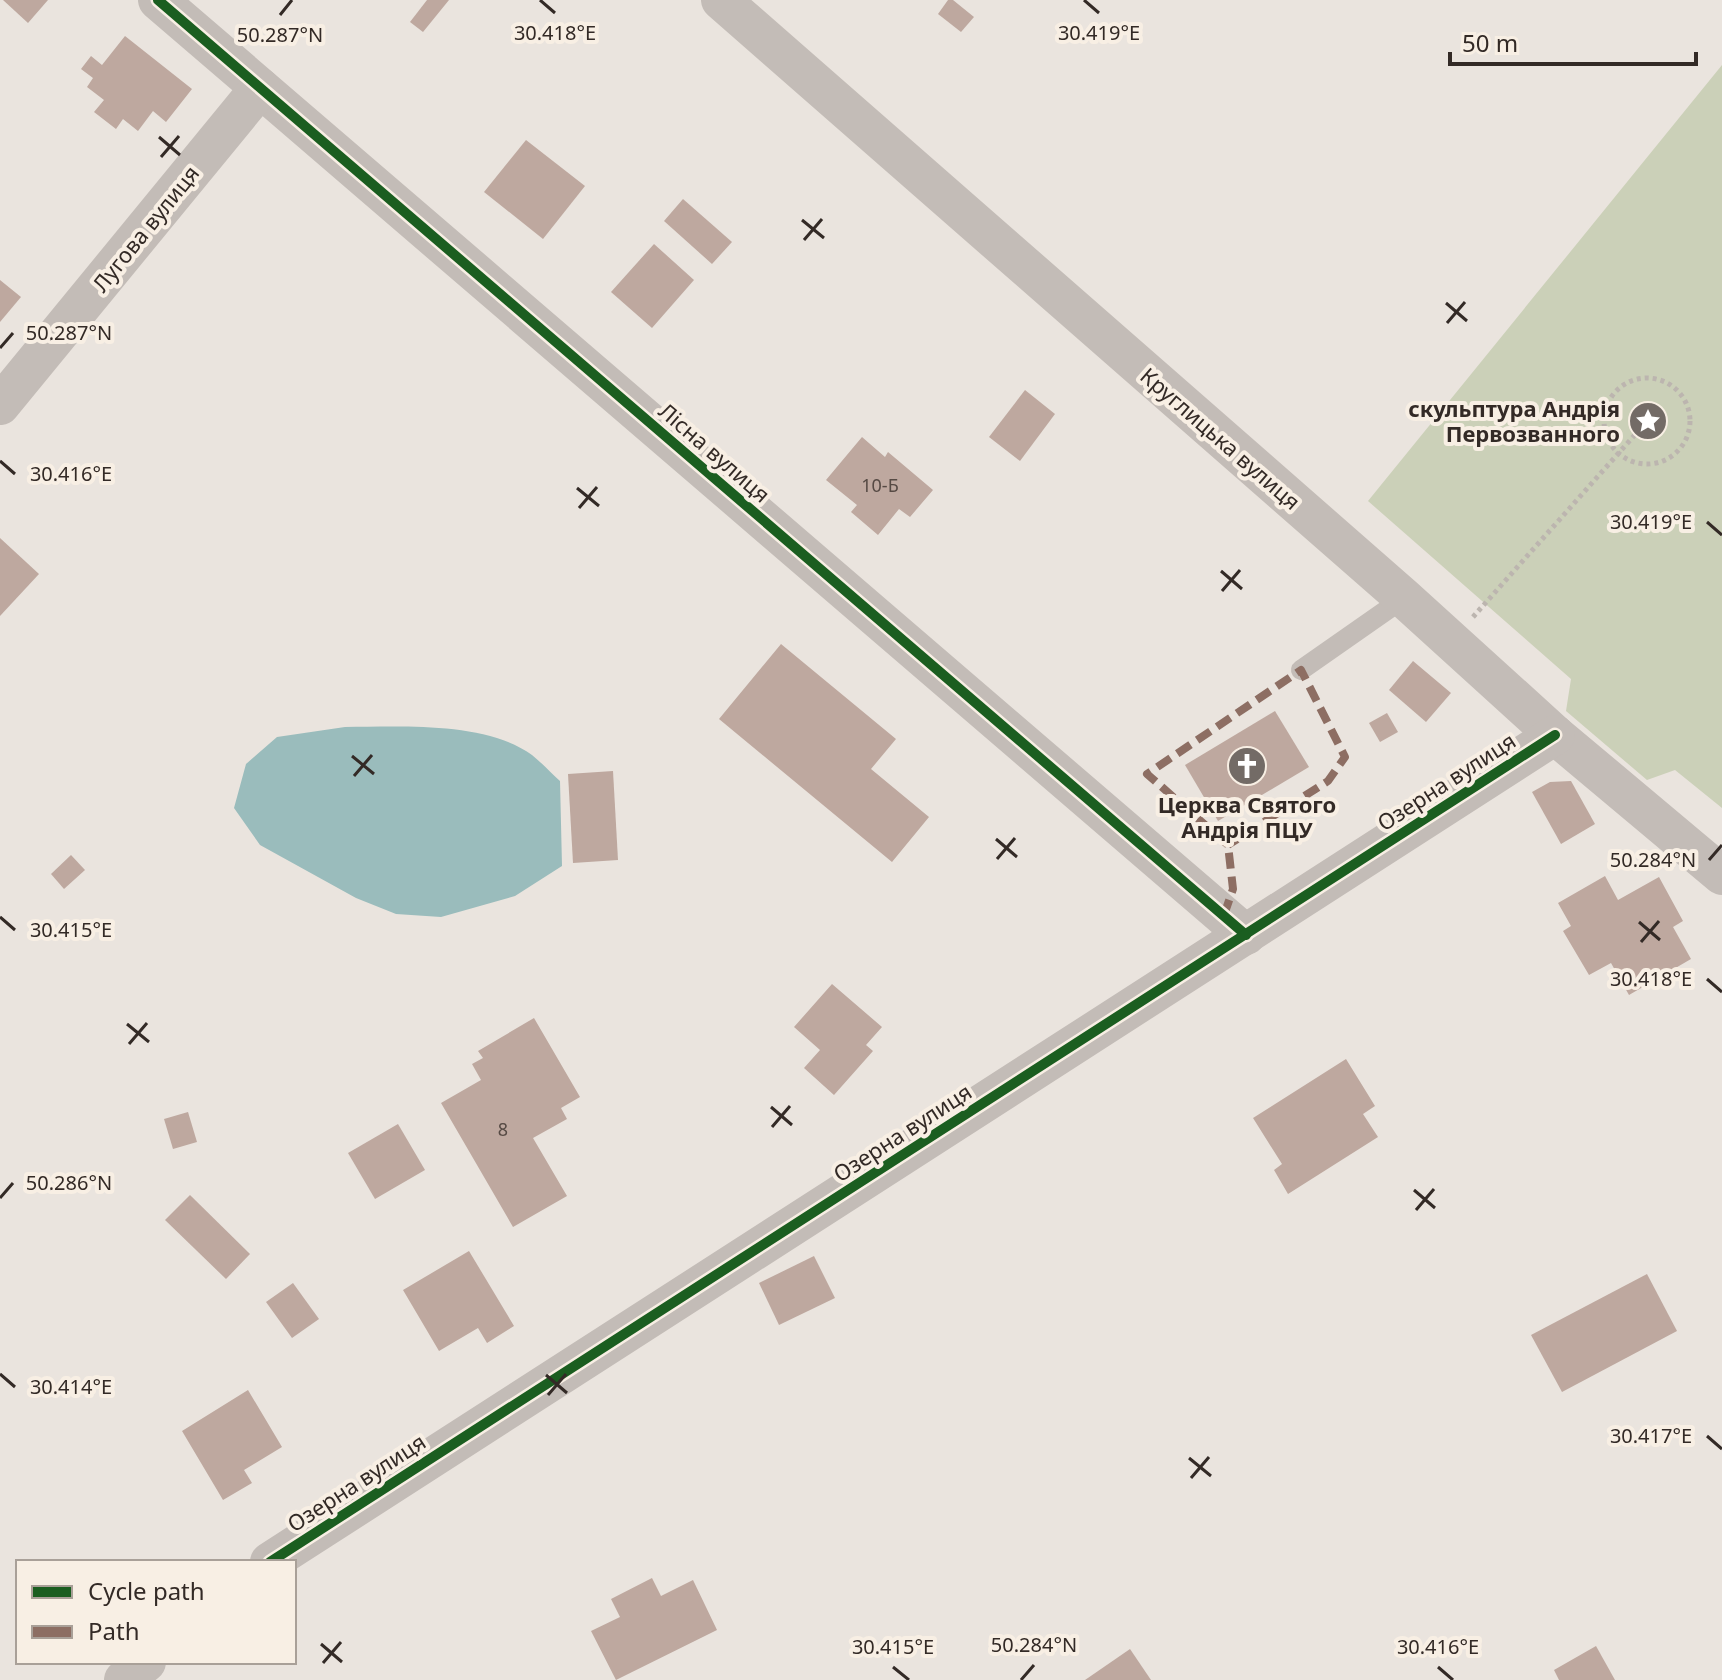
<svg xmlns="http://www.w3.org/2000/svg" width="1722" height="1680" font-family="'Noto Sans',sans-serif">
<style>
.green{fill:#cbd0b8}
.water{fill:#9abcbc}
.building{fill:#bea89f}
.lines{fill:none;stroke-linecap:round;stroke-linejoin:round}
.path{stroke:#bcb5af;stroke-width:5;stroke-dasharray:4 4;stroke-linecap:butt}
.service{stroke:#c3bcb7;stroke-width:20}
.minor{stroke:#c3bcb7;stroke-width:40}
.quiet{stroke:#8d6e63;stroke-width:8;stroke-dasharray:16 8;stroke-linecap:butt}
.cycleway-casing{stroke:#f8efe4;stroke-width:15}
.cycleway{stroke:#1b5e20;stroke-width:10}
.ticks{fill:none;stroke:#332a26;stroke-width:3}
.labels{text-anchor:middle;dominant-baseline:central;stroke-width:8;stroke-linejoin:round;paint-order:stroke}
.number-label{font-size:18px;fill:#564a44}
.street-label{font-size:22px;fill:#332a26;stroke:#f8efe4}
.poi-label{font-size:22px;font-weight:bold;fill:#332a26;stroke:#f8efe4;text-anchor:end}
.ticks-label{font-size:20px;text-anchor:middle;fill:#332a26;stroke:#f8efe4;stroke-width:8;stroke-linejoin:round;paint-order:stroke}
</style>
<rect width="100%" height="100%" fill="#eae4de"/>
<polygon class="green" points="1722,65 1722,808 1675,770 1647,780 1566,711 1571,679 1368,501"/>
<path class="water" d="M345,727C400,727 486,721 532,755C542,763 551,773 560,781L562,866L515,896L441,917L396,914L356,898L260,845L234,808L246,764L277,737Z"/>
<g class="building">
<polygon points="3,0 48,0 28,23"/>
<polygon points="427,0 449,0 423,32 410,22"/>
<polygon points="948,0 953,0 974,17 961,32 938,14"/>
<polygon points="125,36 192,89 166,122 153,111 138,131 123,119 116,129 94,112 104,100 87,87 93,78 81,69 91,56 102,65"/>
<polygon points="526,140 585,186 543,239 484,192"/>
<polygon points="683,199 732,242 712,264 664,221"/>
<polygon points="654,244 694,280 652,328 611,292"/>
<polygon points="0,280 21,297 0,322"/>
<polygon points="1025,390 1055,414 1020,461 989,437"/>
<polygon points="862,437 885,457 888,452 933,490 910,517 899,509 878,535 851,512 857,505 826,480"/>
<polygon points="0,538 39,574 0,616"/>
<polygon points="781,644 896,739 871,769 929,817 892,862 719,719"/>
<polygon points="1413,661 1451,693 1426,722 1389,690"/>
<polygon points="1275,711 1309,767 1218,821 1185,765"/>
<polygon points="1387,713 1398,732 1380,742 1369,723"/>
<polygon points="613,771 618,860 573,863 568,774"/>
<polygon points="1571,781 1595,824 1561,844 1532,792 1550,782"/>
<polygon points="71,855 85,870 64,889 51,874"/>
<polygon points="1605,876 1618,900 1659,877 1683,921 1673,927 1691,959 1629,995 1611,963 1589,975 1563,931 1571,926 1558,903"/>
<polygon points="832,984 882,1027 866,1045 873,1051 834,1095 804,1068 820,1050 794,1027"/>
<polygon points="534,1018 580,1097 561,1108 567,1119 533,1138 567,1196 513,1227 441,1103 481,1080 472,1064 483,1058 478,1051"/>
<polygon points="1346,1059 1375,1106 1363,1114 1378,1137 1288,1194 1274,1170 1282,1164 1253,1118"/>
<polygon points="188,1112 197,1142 173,1149 164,1119"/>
<polygon points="398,1124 425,1170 375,1199 348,1153"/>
<polygon points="190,1195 250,1254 226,1279 165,1220"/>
<polygon points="469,1251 514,1326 487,1343 478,1328 439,1351 403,1290"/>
<polygon points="814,1256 835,1298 779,1325 759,1283"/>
<polygon points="1647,1274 1677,1331 1562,1392 1531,1335"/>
<polygon points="293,1283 319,1319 292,1338 266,1302"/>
<polygon points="248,1390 282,1447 244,1470 252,1483 223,1500 182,1431"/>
<polygon points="652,1578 661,1596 693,1580 717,1630 616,1680 591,1631 620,1617 611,1599"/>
<polygon points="1596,1646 1615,1680 1559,1680 1554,1670"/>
<polygon points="1130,1649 1151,1680 1085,1680"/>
</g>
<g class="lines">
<g class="path">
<circle cx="1647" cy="421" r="43"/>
<polyline points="1473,617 1640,429"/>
</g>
<polyline class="service" points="1301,670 1404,598"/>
<g class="minor">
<polyline points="158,0 1246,935"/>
<polyline points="721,0 1404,598 1555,735 1722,875"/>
<polyline points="0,405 260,88"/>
<polyline points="270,1562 1555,735"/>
<polyline points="124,1680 146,1662"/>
</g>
<polyline class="quiet" points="1224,915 1233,889 1228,845 1147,774 1301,670 1345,757 1328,781 1228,845"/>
<g class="cycleway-casing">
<g id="cycleway">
<polyline points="158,0 1246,935"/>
<polyline points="270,1562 1555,735"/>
</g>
</g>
<use href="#cycleway" class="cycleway"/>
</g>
<path class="ticks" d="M540,0L555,13M1084,0L1099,13M280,15L292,0M159,137L180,155M161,157L179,136M802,220L824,238M804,240L822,219M1446,303L1467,321M1447,323L1465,302M0,348L13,333M0,461L15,474M577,488L599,506M579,508L597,487M1707,522L1722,535M1221,571L1242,589M1222,591L1240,570M352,756L374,774M354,776L372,755M996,839L1017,857M997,859L1015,838M1709,860L1722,845M0,917L15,930M1639,922L1660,940M1641,942L1659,921M1707,979L1722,992M127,1024L149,1042M129,1044L147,1023M771,1107L792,1125M772,1127L790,1106M1414,1190L1435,1208M0,1198L13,1183M1416,1210L1434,1189M0,1374L15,1387M546,1375L567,1393M548,1395L566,1374M1707,1436L1722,1449M1189,1458L1211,1476M1191,1478L1209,1457M321,1644L342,1662M323,1663L341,1642M893,1667L909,1680M1438,1667L1453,1680M1021,1680L1034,1665"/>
<defs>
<g id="sight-disc" transform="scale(2)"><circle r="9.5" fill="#736b66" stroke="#f8efe4"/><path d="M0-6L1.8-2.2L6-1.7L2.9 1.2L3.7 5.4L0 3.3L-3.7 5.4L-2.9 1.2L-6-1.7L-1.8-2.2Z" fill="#fff"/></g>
<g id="church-disc" transform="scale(2)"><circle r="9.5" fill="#736b66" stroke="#f8efe4"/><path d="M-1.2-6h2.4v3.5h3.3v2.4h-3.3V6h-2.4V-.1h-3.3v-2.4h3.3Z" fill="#fff"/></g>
</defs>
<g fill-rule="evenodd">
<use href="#sight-disc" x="1648" y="421"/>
<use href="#church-disc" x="1247" y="766"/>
</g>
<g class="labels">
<g class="number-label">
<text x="880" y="485">10-Б</text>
<text x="503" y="1129">8</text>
</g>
<g class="street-label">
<text transform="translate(145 228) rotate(-51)">Лугова вулиця</text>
<text transform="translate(1221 438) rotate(41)">Круглицька вулиця</text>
<text transform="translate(715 452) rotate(41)">Лісна вулиця</text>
<text transform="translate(1446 781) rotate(-33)">Озерна вулиця</text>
<text transform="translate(902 1132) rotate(-33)">Озерна вулиця</text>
<text transform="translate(356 1482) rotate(-33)">Озерна вулиця</text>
</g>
<g class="poi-label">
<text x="1620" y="408">скульптура Андрія<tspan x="1620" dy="25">Первозванного</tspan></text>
<text x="1247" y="804" text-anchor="middle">Церква Святого<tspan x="1247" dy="25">Андрія ПЦУ</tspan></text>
</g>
</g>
<g class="ticks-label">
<text x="555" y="40">30.418°E</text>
<text x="1099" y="40">30.419°E</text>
<text x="280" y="42">50.287°N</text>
<text x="69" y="340">50.287°N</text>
<text x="71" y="481">30.416°E</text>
<text x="1651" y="529">30.419°E</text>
<text x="1653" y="867">50.284°N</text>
<text x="71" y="937">30.415°E</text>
<text x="1651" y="986">30.418°E</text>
<text x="69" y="1190">50.286°N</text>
<text x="71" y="1394">30.414°E</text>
<text x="1651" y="1443">30.417°E</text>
<text x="1034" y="1652">50.284°N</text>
<text x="893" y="1654">30.415°E</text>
<text x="1438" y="1654">30.416°E</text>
</g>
<rect x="16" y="1560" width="280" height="104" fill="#f8efe4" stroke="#a9a098" stroke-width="2"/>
<rect x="32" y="1586" width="40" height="12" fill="#1b5e20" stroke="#a9a098" stroke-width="2"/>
<text x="88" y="1600" font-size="24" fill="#332a26">Cycle path</text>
<rect x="32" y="1626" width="40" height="12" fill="#8d6e63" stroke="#a9a098" stroke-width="2"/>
<text x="88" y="1640" font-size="24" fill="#332a26">Path</text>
<path d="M1450 52v12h246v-12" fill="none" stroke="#332a26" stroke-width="4"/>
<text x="1462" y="52" font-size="24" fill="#332a26" stroke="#f8efe4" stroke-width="6" paint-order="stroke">50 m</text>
</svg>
